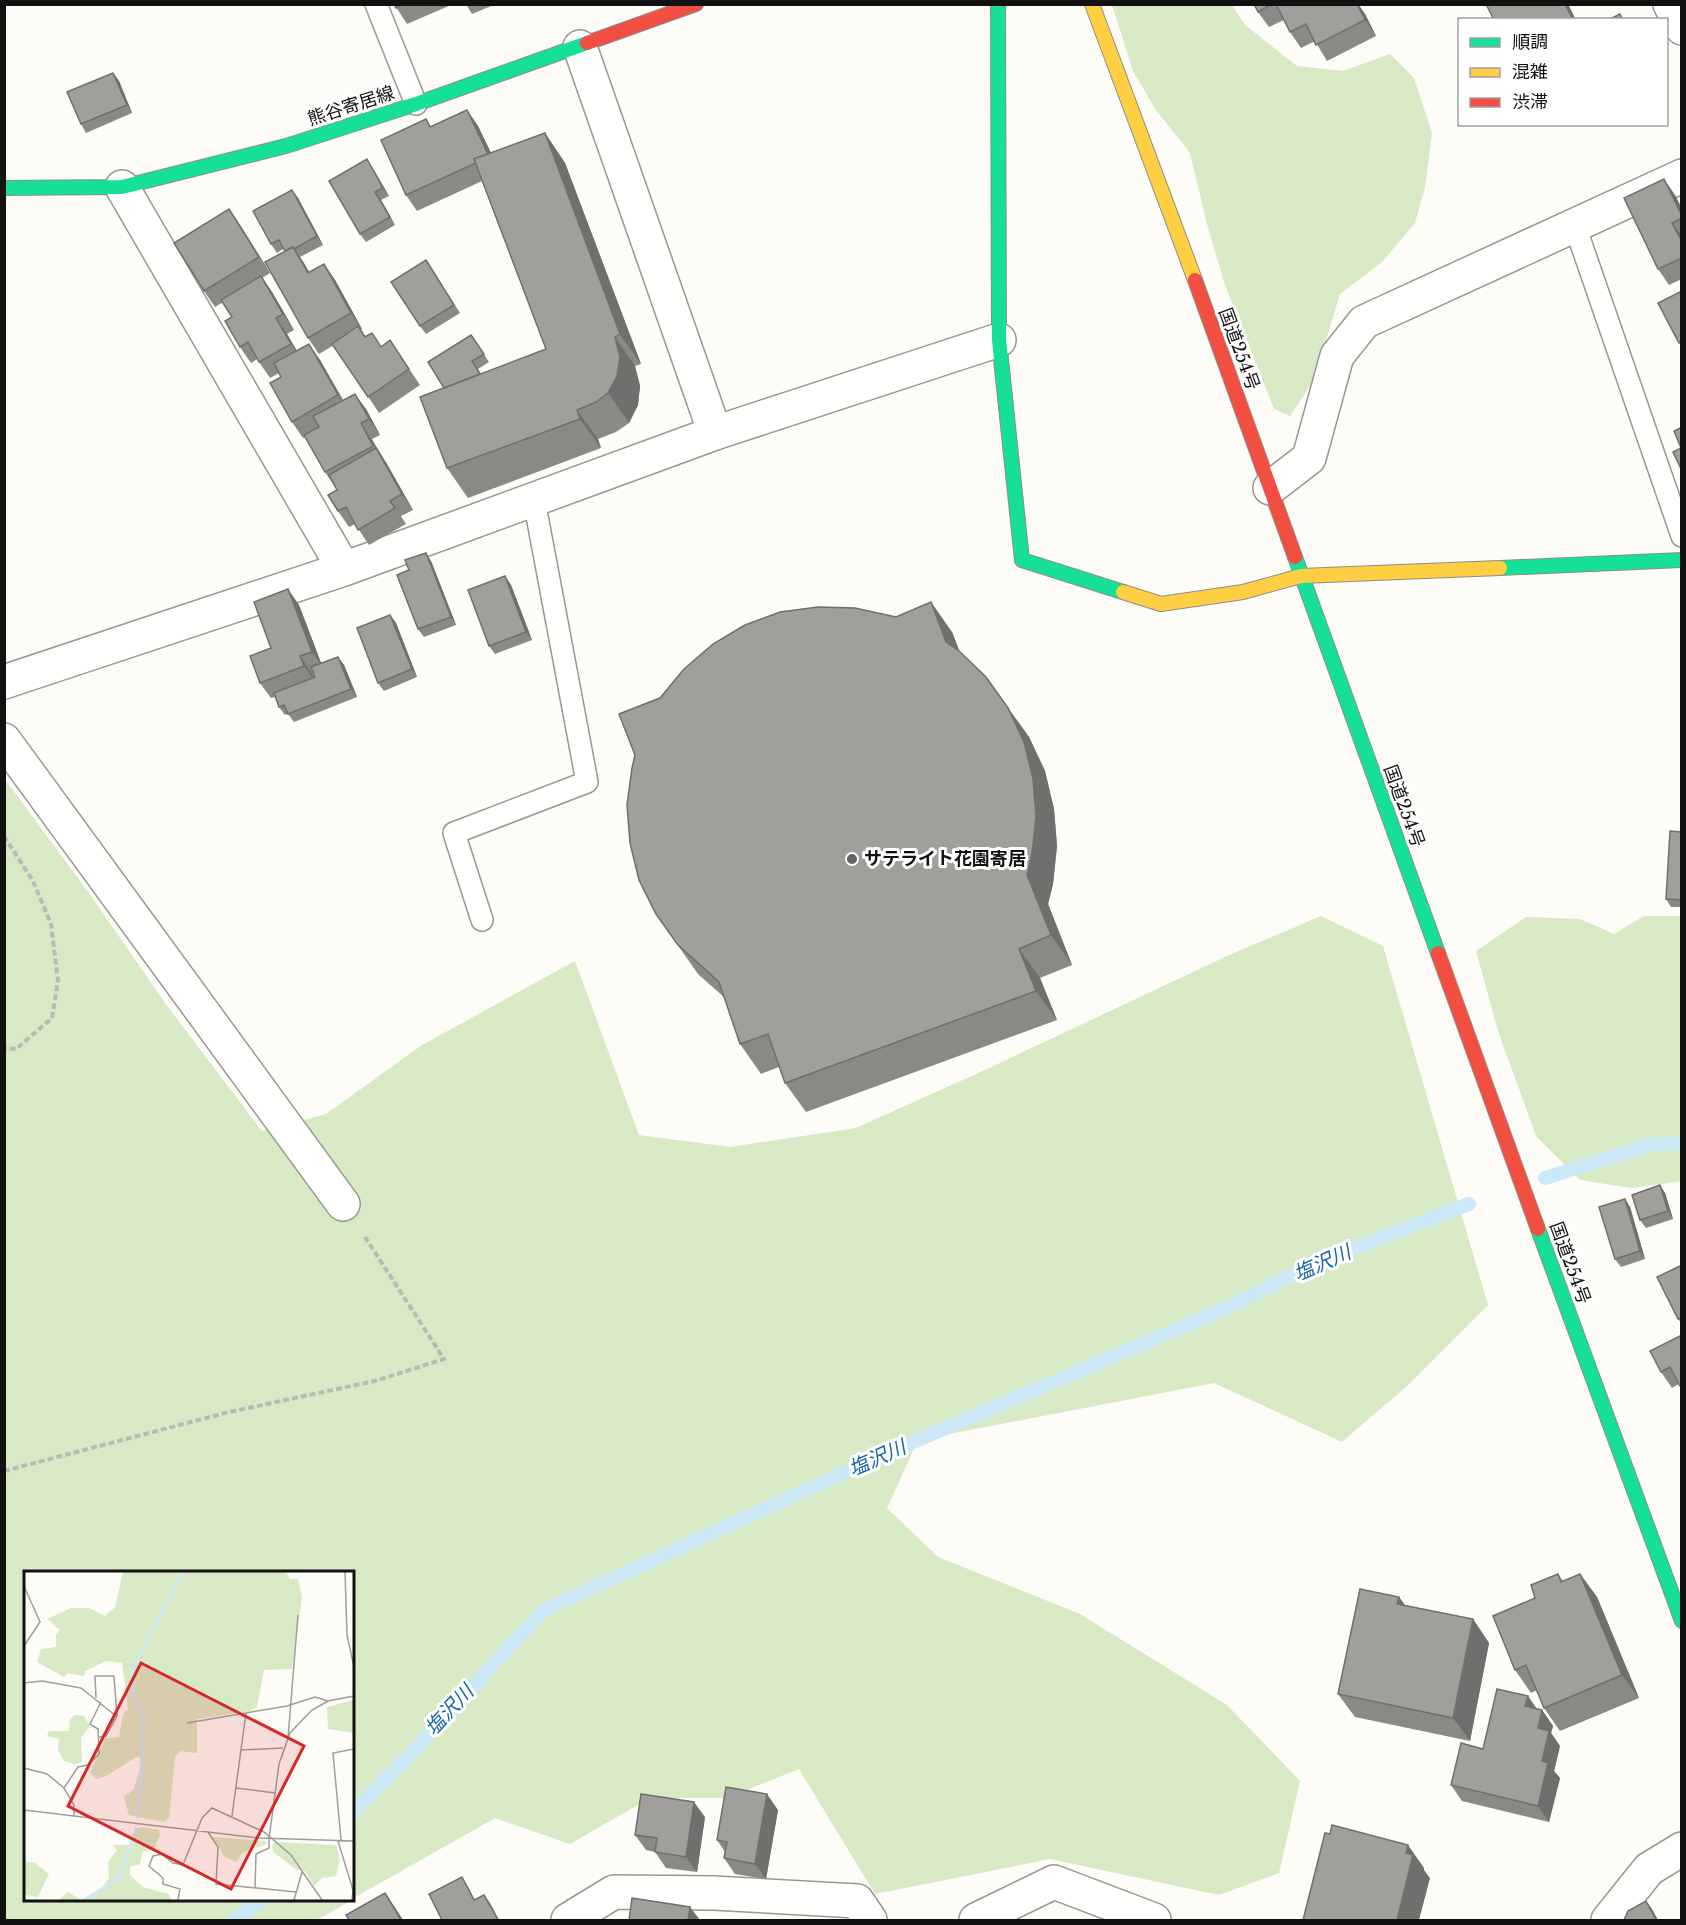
<svg xmlns="http://www.w3.org/2000/svg" width="1686" height="1925" font-family="'Libre Baskerville','Noto Sans JP',serif">
<style>
.forest{fill:#d8eac5}
.lines{fill:none;stroke-linecap:round;stroke-linejoin:round}
.stream{stroke:#cde8f7;stroke-width:14}
.lane-casing{stroke:#979795;stroke-width:24}
.street-casing{stroke:#979795;stroke-width:36}
.fast-casing{stroke:#8e8d8b;stroke-width:16}
.slow-casing{stroke:#8e8d8b;stroke-width:16}
.jam-casing{stroke:#8e8d8b;stroke-width:16}
.path{stroke:#b9b9b8;stroke-width:4;stroke-dasharray:6 3;stroke-linecap:butt}
.lane{stroke:#fffffe;stroke-width:21}
.street{stroke:#fffffe;stroke-width:33}
.fast{stroke:#16e098;stroke-width:14}
.slow{stroke:#ffcf43;stroke-width:14}
.jam{stroke:#f24e42;stroke-width:14}
.wall{fill:#8a8986}
.shaded-wall{fill:#716f6d}
.building{fill:#a19f9c;stroke:#716f6d;stroke-width:1.5}
.poi-dot{fill:#646362;stroke:#fff;stroke-width:2}
.labels{text-anchor:middle;dominant-baseline:central;stroke-width:6;stroke-linejoin:round;paint-order:stroke}
.street-label{font-size:18px;fill:#111;stroke:#fff}
.poi-label{font-size:18px;font-weight:bold;fill:#111;stroke:#fff;text-anchor:start}
.water-label{font-size:20px;font-style:italic;fill:#1768a6;stroke:#fff}
.inset-river{fill:none;stroke:#cde8f7;stroke-width:3}
.inset-road{fill:none;stroke:#9f9e9b;stroke-width:1.5}
.view{fill:#d62828;fill-opacity:0.15;stroke:#d62828;stroke-width:3}
.inset-edge{fill:none;stroke:#111;stroke-width:3}
</style>
<rect width="100%" height="100%" fill="#fdfcf7"/>
<g class="forest">
<polygon points="1112,5 1232,5 1245,25 1297,66 1343,71 1390,54 1414,78 1432,133 1425,188 1415,223 1382,262 1340,294 1314,380 1290,416 1274,409 1225,285 1208,228 1190,153 1156,110 1133,71"/>
<polygon points="4,778 89,893 165,1003 262,1131 326,1114 422,1045 575,961 639,1135 730,1147 856,1128 987,1069 1227,956 1321,916 1383,946 1488,1305 1406,1387 1342,1442 1214,1383 918,1440 887,1508 938,1557 1080,1614 1227,1705 1300,1781 1279,1873 1219,1895 1050,1859 875,1894 799,1769 727,1798 650,1798 570,1844 495,1818 352,1899 352,1572 26,1572 26,1900 352,1900 317,1920 5,1920"/>
<polygon points="1644,916 1681,916 1682,1181 1632,1188 1580,1180 1536,1136 1498,1031 1476,951 1526,917 1580,919 1614,934"/>
</g>
<g class="lines">
<g class="stream">
<polyline points="1545,1178 1649,1145 1682,1143"/>
<polyline points="352,1813 401,1764 544,1610 876,1458 1231,1306 1316,1263 1469,1204"/>
<polyline points="234,1920 261,1900"/>
</g>
<g class="lane-casing">
<g id="lane">
<polyline points="376,4 416,104"/>
<polyline points="1575,226 1682,536"/>
<polyline points="482,920 454,833 587,782 534,500"/>
</g>
</g>
<g class="street-casing">
<g id="street">
<polyline points="1670,4 1682,28"/>
<polyline points="580,47 715,433"/>
<polyline points="122,187 344,569"/>
<polyline points="1270,488 1309,458 1337,356 1364,322 1682,176"/>
<polyline points="4,682 344,569 715,433 999,340"/>
<polyline points="4,740 343,1204"/>
<polyline points="568,1920 614,1892 714,1893 857,1901 870,1920"/>
<polyline points="976,1920 1054,1882 1154,1920"/>
<polyline points="1608,1920 1649,1869 1682,1849"/>
</g>
</g>
<g class="fast-casing">
<g id="fast">
<polyline points="998,4 999,340 1022,560 1123,592"/>
<polyline points="4,188 122,187 286,146 416,104 587,43"/>
<polyline points="1295,557 1438,953"/>
<polyline points="1500,568 1682,560"/>
<polyline points="1538,1229 1682,1621"/>
</g>
</g>
<g class="slow-casing">
<g id="slow">
<polyline points="1092,4 1195,280"/>
<polyline points="1123,592 1161,604 1243,592 1301,576 1500,568"/>
</g>
</g>
<g class="jam-casing">
<g id="jam">
<polyline points="587,43 696,4"/>
<polyline points="1195,280 1295,557"/>
<polyline points="1438,953 1538,1229"/>
</g>
</g>
<g class="path">
<polyline points="4,836 33,881 51,924 58,981 52,1018 16,1049 4,1048"/>
<polyline points="4,1471 229,1412 375,1381 444,1359 365,1237"/>
</g>
<use href="#lane" class="lane"/>
<use href="#street" class="street"/>
<use href="#fast" class="fast"/>
<use href="#slow" class="slow"/>
<use href="#jam" class="jam"/>
</g>
<g class="wall">
<polygon points="394,4 451,4 451,5 407,24"/>
<polygon points="466,4 496,4 472,14"/>
<polygon points="1254,4 1358,4 1365,14 1376,36 1327,61 1315,41 1301,48 1290,32 1284,20 1269,27 1258,12"/>
<polygon points="113,73 119,81 132,113 86,133 81,124"/>
<polygon points="467,110 478,126 491,153 545,133 565,163 641,364 635,366 640,386 638,405 629,423 616,432 598,439 601,448 468,498 447,468 444,388 471,335 489,362 478,369 481,374 546,349 482,181 417,211 406,195 426,119 431,127"/>
<polygon points="372,167 389,196 381,200 395,225 366,242 360,234"/>
<polygon points="292,190 298,198 323,245 300,257 309,272 324,264 335,280 362,329 361,330 365,337 381,347 390,340 420,385 379,413 334,345 319,354 308,338 285,251 283,249 277,253 271,244"/>
<polygon points="1675,195 1682,209 1682,279 1669,285 1658,269"/>
<polygon points="229,209 240,225 270,273 262,278 272,292 294,330 287,334 297,351 320,360 343,400 366,409 380,435 372,439 413,510 401,516 406,524 369,545 355,524 349,527 338,511 337,490 325,472 305,437 303,438 292,422 281,377 279,373 270,378 257,359 251,363 240,347 232,317 223,302 215,307 204,291"/>
<polygon points="426,260 460,313 426,334 420,326"/>
<polygon points="431,561 456,625 424,637 418,629"/>
<polygon points="505,576 511,585 532,640 495,654 489,646"/>
<polygon points="299,605 321,663 338,657 344,665 357,697 294,722 288,714 285,715 279,707 275,697 271,698 260,683 271,648"/>
<polygon points="390,615 396,623 417,677 384,691 378,683"/>
<polygon points="952,632 960,652 1008,708 1029,737 1045,771 1054,809 1057,846 1053,884 1048,904 1072,965 1040,978 1057,1020 806,1112 785,1083 779,1067 761,1074 740,1044 725,998 698,974 656,914"/>
<polygon points="1682,832 1682,907 1671,907 1666,899"/>
<polygon points="1665,1193 1673,1219 1646,1228 1640,1220"/>
<polygon points="1625,1199 1630,1207 1645,1259 1621,1267 1615,1259"/>
<polygon points="1682,1265 1682,1324 1678,1319"/>
<polygon points="1682,1335 1679,1384 1672,1388 1661,1372"/>
<polygon points="1558,1574 1563,1581 1580,1574 1597,1597 1639,1698 1560,1731 1544,1708 1537,1690 1531,1693 1515,1670 1535,1598"/>
<polygon points="1399,1597 1405,1605 1473,1619 1489,1643 1470,1741 1355,1717 1338,1694"/>
<polygon points="1536,1708 1542,1710 1553,1726 1551,1733 1560,1746 1554,1771 1560,1778 1549,1822 1462,1801 1451,1785 1483,1749"/>
<polygon points="778,1810 766,1879 735,1874 724,1858 725,1852 717,1840"/>
<polygon points="705,1817 697,1872 666,1868 655,1852 646,1850 635,1835"/>
</g>
<g class="shaded-wall">
<polygon points="1357,4 1358,4 1365,14 1376,36 1365,20"/>
<polygon points="1565,4 1568,4 1576,20 1573,20"/>
<polygon points="113,73 119,81 132,113 127,105"/>
<polygon points="467,110 478,126 500,172 489,157"/>
<polygon points="545,133 565,163 641,364 620,334"/>
<polygon points="367,159 372,167 389,196 383,188"/>
<polygon points="1664,179 1675,195 1682,209 1682,216"/>
<polygon points="292,190 298,198 323,245 317,236"/>
<polygon points="375,192 381,200 395,225 390,217"/>
<polygon points="229,209 240,225 270,273 259,257"/>
<polygon points="1672,223 1682,236 1682,242"/>
<polygon points="293,247 304,263 319,289 308,273"/>
<polygon points="324,264 335,280 362,329 351,313"/>
<polygon points="261,276 272,292 294,330 283,314"/>
<polygon points="276,318 287,334 302,360 291,344"/>
<polygon points="615,337 635,366 640,386 638,405 629,423 608,393"/>
<polygon points="309,344 320,360 349,411 338,395"/>
<polygon points="355,394 366,409 380,435 369,419"/>
<polygon points="577,410 598,439 601,448 580,419"/>
<polygon points="361,423 387,464 413,510 402,494"/>
<polygon points="426,553 431,561 456,625 451,617"/>
<polygon points="505,576 511,585 532,640 526,632"/>
<polygon points="288,589 299,605 323,668 312,652"/>
<polygon points="931,602 952,632 967,672 946,642"/>
<polygon points="390,615 396,623 417,677 412,669"/>
<polygon points="300,656 311,672 315,681 304,666"/>
<polygon points="338,657 344,665 357,697 351,689"/>
<polygon points="1008,708 1029,737 1045,771 1054,809 1057,846 1053,884 1048,904 1072,965 1051,935 1027,875"/>
<polygon points="1019,949 1040,978 1057,1020 1036,991"/>
<polygon points="1660,1185 1665,1193 1673,1219 1668,1211"/>
<polygon points="1625,1199 1630,1207 1645,1259 1640,1251"/>
<polygon points="1580,1574 1597,1597 1639,1698 1622,1675"/>
<polygon points="1399,1597 1415,1620 1397,1604"/>
<polygon points="1473,1619 1489,1643 1470,1741 1453,1718"/>
<polygon points="1528,1696 1539,1712 1525,1706"/>
<polygon points="1542,1710 1553,1726 1551,1733 1560,1746 1554,1771 1560,1778 1549,1822 1538,1806 1542,1761 1538,1728"/>
<polygon points="767,1794 778,1810 766,1879 755,1864"/>
<polygon points="694,1802 705,1817 697,1872 686,1857"/>
<polygon points="1408,1845 1424,1868 1424,1870 1430,1878 1419,1920 1397,1920 1406,1853"/>
<polygon points="462,1877 467,1885 479,1908 474,1900"/>
<polygon points="385,1893 396,1909 403,1920 401,1920"/>
<polygon points="484,1895 490,1903 499,1920 498,1920"/>
<polygon points="1646,1901 1652,1909 1658,1920 1656,1920"/>
<polygon points="690,1907 700,1920 688,1920"/>
</g>
<g class="building">
<polygon points="394,4 404,4 396,8"/>
<polygon points="1254,4 1272,4 1258,12"/>
<polygon points="1276,4 1357,4 1365,20 1316,45 1306,24 1290,32"/>
<polygon points="1486,4 1565,4 1573,20 1494,20"/>
<polygon points="1620,14 1623,20 1608,20"/>
<polygon points="113,73 127,105 81,124 67,92"/>
<polygon points="467,110 488,154 474,159 476,163 406,195 381,140 426,119 430,127"/>
<polygon points="545,133 620,334 615,337 620,357 617,376 608,393 596,402 577,410 580,419 447,468 420,397 546,349 474,159"/>
<polygon points="367,159 383,188 375,192 390,217 360,234 329,181"/>
<polygon points="1664,179 1682,216 1682,218 1672,223 1682,242 1682,258 1658,269 1624,198"/>
<polygon points="292,190 317,236 294,249 293,247 285,251 279,240 271,244 253,211"/>
<polygon points="229,209 259,257 204,291 174,243"/>
<polygon points="293,247 308,273 324,264 351,313 308,338 265,262"/>
<polygon points="426,260 454,305 420,326 391,282"/>
<polygon points="261,276 283,314 276,318 291,344 259,362 248,342 240,347 225,321 232,317 221,300"/>
<polygon points="1682,291 1682,342 1679,343 1658,303"/>
<polygon points="358,326 365,337 372,333 381,347 390,340 409,369 368,397 332,344"/>
<polygon points="471,335 484,354 472,361 480,374 444,388 428,362"/>
<polygon points="309,344 338,395 292,422 270,383 281,377 274,363"/>
<polygon points="355,394 369,419 361,423 373,446 325,472 304,435 319,427 313,416"/>
<polygon points="1682,427 1682,471 1673,452 1681,448 1674,431"/>
<polygon points="376,448 402,494 390,501 395,508 358,530 346,507 338,511 328,495 337,490 329,475"/>
<polygon points="426,553 451,617 418,629 397,575 409,570 405,560"/>
<polygon points="505,576 526,632 489,646 468,590"/>
<polygon points="288,589 312,652 300,656 304,666 260,683 250,656 271,648 254,602"/>
<polygon points="931,602 946,642 959,651 986,677 1008,708 1024,742 1033,779 1036,816 1032,854 1027,875 1051,935 1019,949 1036,991 785,1083 768,1034 740,1044 719,982 678,945 656,914 639,880 630,843 627,805 632,768 635,755 619,714 660,698 684,669 713,644 745,625 780,612 818,607 855,608 896,617"/>
<polygon points="390,615 412,669 378,683 357,628"/>
<polygon points="338,657 351,689 288,714 284,705 279,707 274,693 315,677 311,667"/>
<polygon points="1670,831 1682,832 1682,900 1666,899"/>
<polygon points="1660,1185 1668,1211 1640,1220 1632,1195"/>
<polygon points="1625,1199 1640,1251 1615,1259 1599,1207"/>
<polygon points="1682,1265 1682,1317 1678,1319 1657,1277"/>
<polygon points="1682,1335 1682,1390 1670,1367 1661,1372 1650,1351"/>
<polygon points="1558,1574 1561,1582 1580,1574 1622,1675 1544,1708 1526,1665 1515,1670 1493,1616 1535,1598 1531,1585"/>
<polygon points="1360,1589 1399,1597 1397,1604 1473,1619 1453,1718 1338,1694"/>
<polygon points="1497,1689 1528,1696 1525,1706 1542,1710 1538,1728 1549,1731 1542,1761 1548,1763 1538,1806 1451,1785 1461,1743 1483,1749"/>
<polygon points="726,1787 767,1794 755,1864 724,1858 727,1842 717,1840"/>
<polygon points="641,1794 694,1802 686,1857 655,1852 657,1838 635,1835"/>
<polygon points="1332,1825 1408,1845 1406,1853 1413,1855 1397,1920 1303,1920 1325,1833 1330,1834"/>
<polygon points="462,1877 474,1900 484,1895 498,1920 442,1920 429,1894"/>
<polygon points="385,1893 401,1920 349,1920 346,1915"/>
<polygon points="632,1898 690,1907 688,1920 629,1920"/>
<polygon points="1646,1901 1656,1920 1624,1920 1628,1911"/>
</g>
<circle class="poi-dot" cx="852" cy="859" r="6"/>
<g class="labels">
<g class="street-label">
<text transform="translate(351 106) rotate(-18)">熊谷寄居線</text>
<text transform="translate(1239 349) rotate(70)">国道254号</text>
<text transform="translate(1404 806) rotate(70)">国道254号</text>
<text transform="translate(1570 1263) rotate(70)">国道254号</text>
</g>
<g class="poi-label">
<text x="864" y="859">サテライト花園寄居</text>
</g>
<g class="water-label">
<text transform="translate(1322 1263) rotate(-24)">塩沢川</text>
<text transform="translate(877 1458) rotate(-24)">塩沢川</text>
<text transform="translate(449 1710) rotate(-47)">塩沢川</text>
</g>
</g>
<g transform="translate(24 1571)">
<rect width="330" height="330" fill="#fdfcf7"/>
<path d="M99,1H262L266,8H274L278,26L268,98L240,99L233,136L226,140L173,148V182L156,180L151,187L145,247L140,251L105,244L100,226L110,218L118,190L114,185L82,205L73,208L66,202L81,167L95,166L99,143L104,138L98,92L82,90L61,100L60,105L44,102L40,106L13,91L17,78L32,76V64L36,59L23,48L47,37H65L81,45L91,36ZM330,129V162L304,158L303,136ZM51,144L60,145L66,155L57,167L58,191L50,193L40,190L34,179L35,168L23,165L25,160H45L46,148ZM117,256L135,259L136,265L129,279L119,280L116,293L106,296V304L119,316L145,323L147,329H35L44,321L57,329L74,322L85,307L84,291L93,279L89,274H105L109,262ZM189,266L242,270L243,273L218,282L212,291L200,285ZM253,271L312,274L316,288L312,305L298,307L290,315L281,300L273,299L249,281L248,273ZM0,290L11,292L25,303L14,326L0,324Z" fill="#d8eac5"/>
<path class="inset-river" d="M114,247L120,151L108,118V99L159,1M60,329L94,308L113,257"/>
<path class="inset-road" d="M321,1L323,64L330,96M0,15L16,51L0,75M0,112L18,110L57,117L92,145M72,127L71,105H90L93,145L82,165L75,166M163,152L263,135L291,126L304,130M264,167L274,44M217,179L259,177M0,197L23,203L40,217L50,234V245M40,217L54,196L64,194L75,183L74,158L66,153L77,131M212,217L251,222M0,239L235,267L330,270M208,245L222,142M184,261L194,276L192,313L272,321M245,268L255,193L266,162L288,139L304,130L330,125M317,269L309,182L330,178M314,270L329,319L328,329M231,317L232,283L245,277V268M154,329L156,318L139,313V307L125,295L129,285L138,283L149,292L159,294L178,247L188,237L240,261L267,284L298,329M270,329L278,301"/>
<path class="view" d="M117,92L280,175L207,318L44,235Z"/>
<rect width="330" height="330" class="inset-edge"/>
</g>
<rect width="1686" height="1925" fill="none" stroke="#111111" stroke-width="12"/>
<rect x="1458" y="18" width="210" height="108" fill="#ffffff" stroke="#a0a0a0" stroke-width="1.5"/>
<rect x="1470" y="38" width="30" height="9" fill="#16e098" stroke="#a0a0a0" stroke-width="1.5"/>
<text x="1512" y="48" font-size="18" fill="#111111">順調</text>
<rect x="1470" y="68" width="30" height="9" fill="#ffcf43" stroke="#a0a0a0" stroke-width="1.5"/>
<text x="1512" y="78" font-size="18" fill="#111111">混雑</text>
<rect x="1470" y="98" width="30" height="9" fill="#f24e42" stroke="#a0a0a0" stroke-width="1.5"/>
<text x="1512" y="108" font-size="18" fill="#111111">渋滞</text>
</svg>
